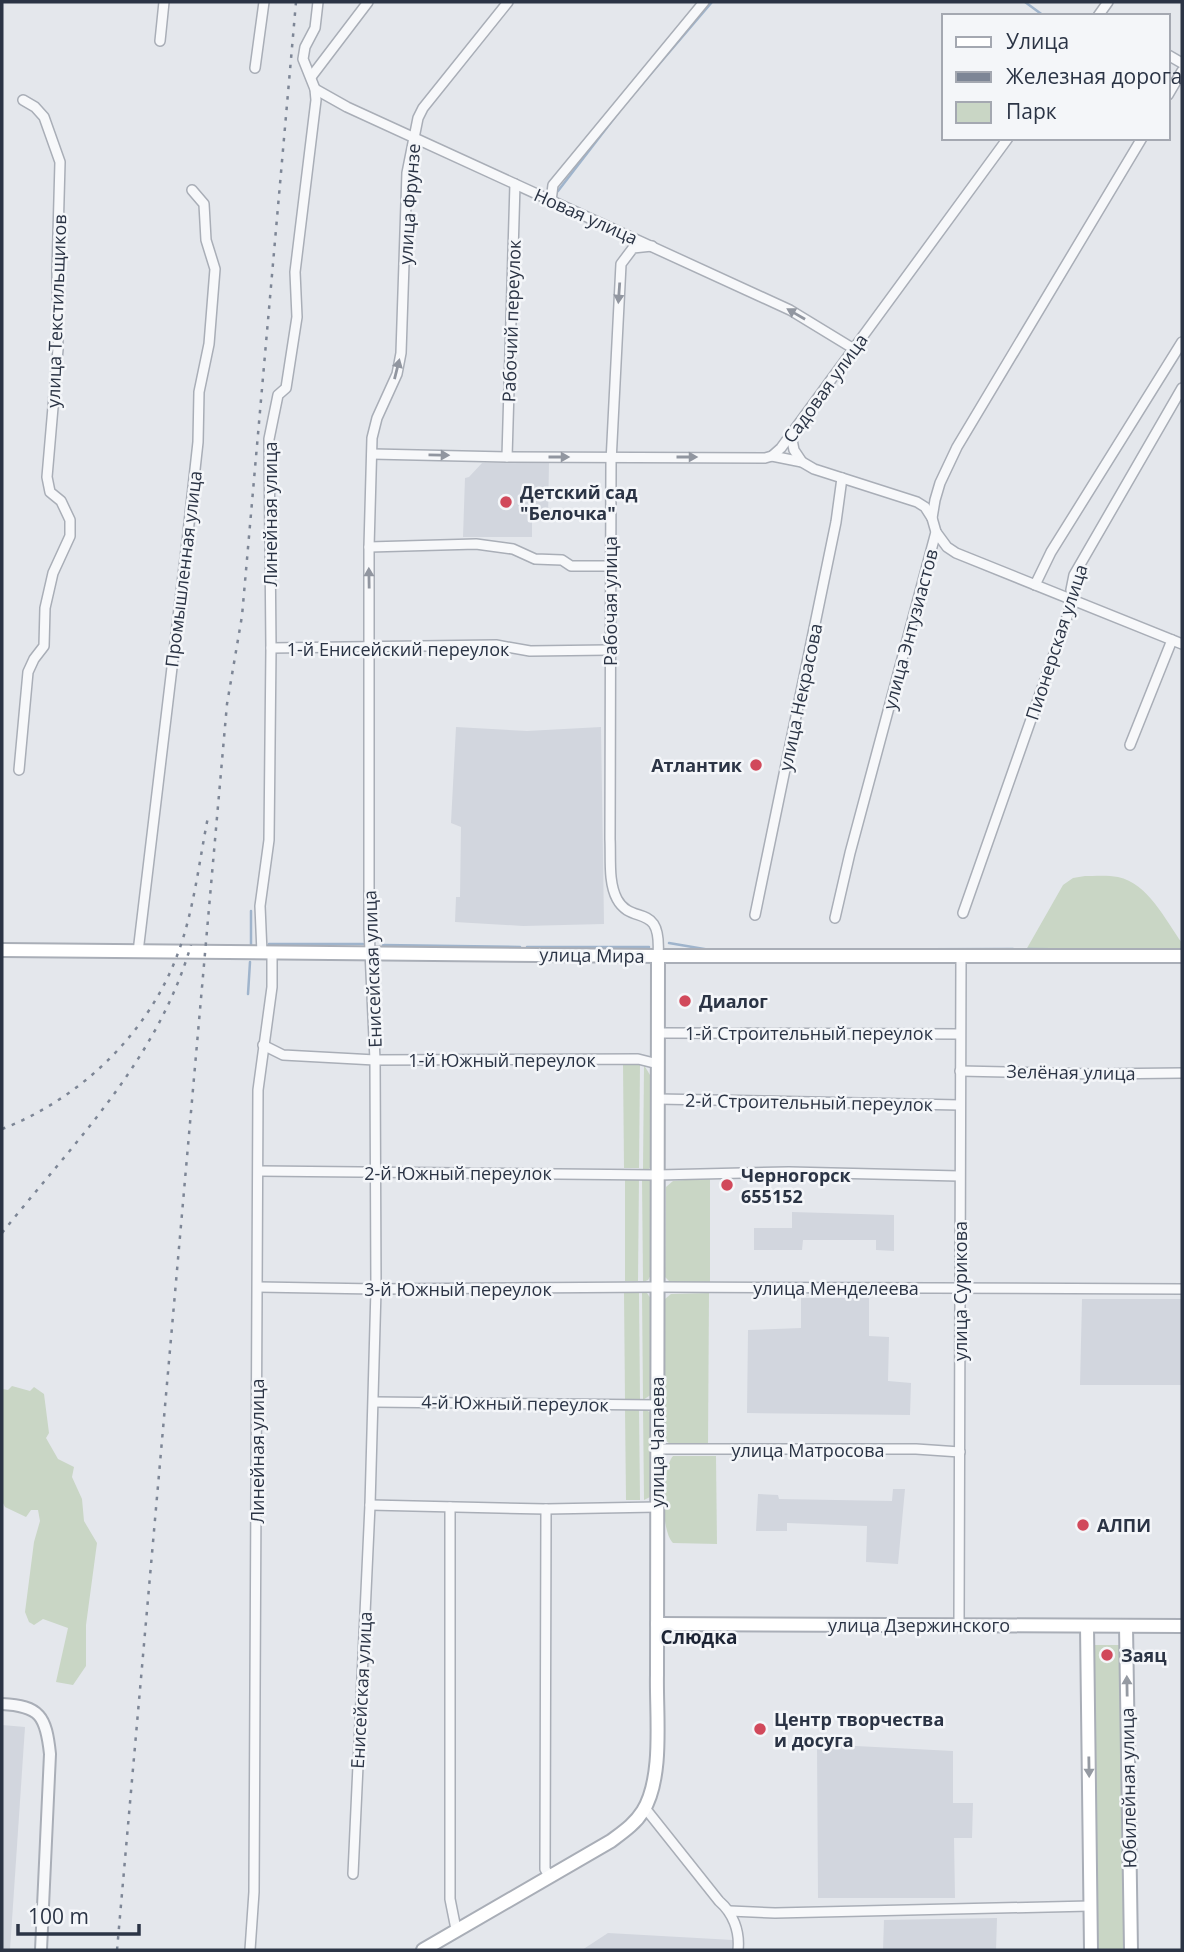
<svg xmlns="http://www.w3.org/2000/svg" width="1184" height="1952" font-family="'Open Sans',sans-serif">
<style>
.built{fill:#d2d6de}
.green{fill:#c9d6c5}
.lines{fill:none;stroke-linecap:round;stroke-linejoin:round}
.stream{stroke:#9fb4cc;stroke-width:2.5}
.minor-casing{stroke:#a9aeb7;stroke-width:12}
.tertiary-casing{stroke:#a9aeb7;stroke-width:14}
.secondary-casing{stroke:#a9aeb7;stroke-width:16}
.minor{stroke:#f7f8fa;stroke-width:9}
.tertiary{stroke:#f7f8fa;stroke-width:10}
.secondary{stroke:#fff;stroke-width:12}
.rail{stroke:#7d8696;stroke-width:2.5;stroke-dasharray:3.5 7;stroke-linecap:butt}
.oneway{fill:#9196a0}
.oneway2{fill:#959aa2}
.poi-dot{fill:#d1495b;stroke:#f4f6f9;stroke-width:2.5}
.labels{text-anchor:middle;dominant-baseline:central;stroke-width:5;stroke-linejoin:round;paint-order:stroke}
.street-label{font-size:18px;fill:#2b3445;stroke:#f4f6f9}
.poi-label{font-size:18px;font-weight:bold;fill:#2b3445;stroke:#f4f6f9;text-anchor:start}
.neighbourhood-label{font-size:19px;font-weight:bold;fill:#1d2536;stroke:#f4f6f9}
</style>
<rect width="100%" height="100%" fill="#e4e7ec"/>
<g class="built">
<polygon points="549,462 548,521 532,521 532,537 463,537 465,478 469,477 482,463"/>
<polygon points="456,727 527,731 601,727 604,924 523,926 455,922 456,897 460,897 461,827 451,823"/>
<polygon points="792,1212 894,1215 894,1251 876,1250 876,1240 803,1240 802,1250 754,1250 754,1228 792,1228"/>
<polygon points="801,1298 869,1298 869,1336 889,1337 888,1381 911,1383 910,1415 747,1413 748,1330 801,1328"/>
<polygon points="1082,1299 1182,1299 1182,1385 1080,1385"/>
<polygon points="893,1489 905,1489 898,1564 866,1562 867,1526 787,1523 787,1531 756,1531 758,1494 778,1495 779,1499 892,1501"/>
<polygon points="2,1725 25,1727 10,1950 2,1950"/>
<polygon points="817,1744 953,1751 953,1803 973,1803 972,1838 954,1838 955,1898 818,1898"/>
<polygon points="997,1918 996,1950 883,1950 884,1920"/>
<polygon points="608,1933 733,1940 732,1950 582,1950"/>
</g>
<g class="green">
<path d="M1085,876C1095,876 1108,875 1118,877C1148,883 1166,921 1182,943V951L1026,950L1063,885L1073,878Z"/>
<polygon points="623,1064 640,1064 639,1168 624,1168"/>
<polygon points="644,1065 653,1080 652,1164 649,1169 643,1169"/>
<polygon points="625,1178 639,1178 638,1281 625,1281"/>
<polygon points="642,1178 652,1181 651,1275 648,1280 643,1282"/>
<polygon points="710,1178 710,1283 670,1282 665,1277 666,1187 673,1181"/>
<polygon points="642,1292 647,1293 651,1299 652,1394 643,1400"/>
<polygon points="624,1293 639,1293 640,1400 625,1400"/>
<polygon points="709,1293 708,1445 677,1445 670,1444 664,1439 665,1299 671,1294"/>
<polygon points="12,1386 30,1391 34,1387 44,1394 49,1433 46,1438 58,1459 74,1467 72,1477 82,1499 84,1521 97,1543 86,1625 86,1666 73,1685 56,1682 68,1628 43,1619 34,1625 29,1622 25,1612 34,1542 40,1521 38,1510 31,1510 26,1517 5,1507 2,1501 2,1389 8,1390"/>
<polygon points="643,1408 651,1413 650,1497 644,1500"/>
<polygon points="625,1409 639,1409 640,1500 626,1500"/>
<path d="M673,1456H716L717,1544L673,1543C660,1530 661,1470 673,1456Z"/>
<polygon points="1092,1645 1121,1645 1125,1950 1096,1950"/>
</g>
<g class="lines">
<g class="stream">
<polyline points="1025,2 1044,16"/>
<polyline points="558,191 625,104 712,2"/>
<polyline points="669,943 710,950 1013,949"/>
<polyline points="269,944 363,944"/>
<polyline points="383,945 520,947"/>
<polyline points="251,946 251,911"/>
<polyline points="527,947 649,947"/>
<polyline points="1028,949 1119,950"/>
<polyline points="248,994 250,962"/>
</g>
<g class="minor-casing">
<g id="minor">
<polyline points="1098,16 1108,2"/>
<polyline points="160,41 164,2"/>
<polyline points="1168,55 1182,63"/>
<polyline points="255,68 264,2"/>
<polyline points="311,77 368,2"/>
<polyline points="315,89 347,107 790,310 854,349"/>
<polyline points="1168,95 1182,71"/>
<polyline points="551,201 553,185 704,2"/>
<path d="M652,246L633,248L621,264L611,462L610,839C611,858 608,882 617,899C632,927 662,900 658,956"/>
<polyline points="791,435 794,450 802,462"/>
<polyline points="372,454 507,457 765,458 772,456 781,448 1008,138"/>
<polyline points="772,456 802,462 814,469 917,502 925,507 932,518"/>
<polyline points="507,457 515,184"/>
<polyline points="936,532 947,547 956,553 1182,644"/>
<polyline points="369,547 476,544 513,549 535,559 562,560 571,566 610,566"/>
<polyline points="1035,585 1051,552 1182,342"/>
<polyline points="271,648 496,645 530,651 609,650"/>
<polyline points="1130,745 1172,640"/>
<polyline points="19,770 28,672 34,659 44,646 45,608 53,573 70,536 70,520 61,501 50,492 47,477 58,349 57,272 60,162 44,117 35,107 23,100"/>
<polyline points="963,913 1073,600 1071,590 1074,575 1182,388"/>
<polyline points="755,915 836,522 842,478"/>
<polyline points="835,918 850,853 936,532 932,518 935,500 940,483 957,447 1142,138"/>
<polyline points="138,952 187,542 198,442 199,392 209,344 215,269 206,240 204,204 192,190"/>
<polyline points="262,953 260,906 269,840 271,648 269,439 278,395 286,388 297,317 295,272 316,100 315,89 303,59 305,47 315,28 318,2"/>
<polyline points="658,1033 960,1034"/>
<polyline points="263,1045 283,1055 375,1060 638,1059 658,1064"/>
<polyline points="960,1071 1093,1074 1182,1073"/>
<polyline points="658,1099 960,1105"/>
<polyline points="259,1171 658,1175 789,1172 959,1176"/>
<polyline points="258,1287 376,1289 658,1287 1182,1289"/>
<polyline points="374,1402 657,1405"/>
<polyline points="657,1449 916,1449 960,1452"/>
<polyline points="370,1505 546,1509 657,1507"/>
<polyline points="450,1507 450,1899 456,1929"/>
<polyline points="546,1509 545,1869 549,1876"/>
<polyline points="959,1626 961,956"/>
<path d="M645,1808L719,1901C733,1913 740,1931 738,1950"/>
<polyline points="353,1874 370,1505 376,1289 375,1060 369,929 369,547 372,438 377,418 397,374 401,353 407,173 418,118 423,108 508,2"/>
<polyline points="730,1911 775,1913 1090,1906"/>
<polyline points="250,1950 254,1892 258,1090 272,987 272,953"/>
</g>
</g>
<g class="tertiary-casing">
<path id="tertiary" d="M2,1704C40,1706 46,1716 50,1754L41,1950"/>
</g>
<g class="secondary-casing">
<g id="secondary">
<polyline points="2,950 658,956 1182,956"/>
<polyline points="657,1624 1182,1626"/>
<polyline points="1087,1626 1091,1950"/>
<polyline points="1126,1626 1131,1950"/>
<path d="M423,1950L611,1841C623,1832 635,1824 643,1811C664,1777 656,1714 657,1675L658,956"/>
</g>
</g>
<use href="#minor" class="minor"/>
<use href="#tertiary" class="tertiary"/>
<use href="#secondary" class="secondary"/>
<g class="rail">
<path d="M2,1129C80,1099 149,1033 178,953C194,910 199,862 208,817"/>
<path d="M2,1233C75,1141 157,1061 191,945"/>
<polyline points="117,1950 227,704 242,616 296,2"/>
</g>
</g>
<defs><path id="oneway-solid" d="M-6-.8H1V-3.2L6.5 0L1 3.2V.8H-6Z" transform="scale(1.75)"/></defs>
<g class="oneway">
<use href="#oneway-solid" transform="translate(619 293) rotate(94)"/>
<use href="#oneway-solid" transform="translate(796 314) rotate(-150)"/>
<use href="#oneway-solid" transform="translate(397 369) rotate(-76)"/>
<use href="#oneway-solid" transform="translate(439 455) rotate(1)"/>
<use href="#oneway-solid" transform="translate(559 457)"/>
<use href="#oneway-solid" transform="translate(687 457)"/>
<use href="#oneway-solid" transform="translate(369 578) rotate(-91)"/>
</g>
<g class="oneway2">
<use href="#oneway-solid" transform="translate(1127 1686) rotate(-91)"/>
<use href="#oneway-solid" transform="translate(1089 1767) rotate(89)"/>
</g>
<g class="poi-dot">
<circle cx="506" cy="502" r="7"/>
<circle cx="756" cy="765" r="7"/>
<circle cx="685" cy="1001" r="7"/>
<circle cx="727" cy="1185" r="7"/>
<circle cx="1083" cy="1525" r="7"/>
<circle cx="1107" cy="1655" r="7"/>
<circle cx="760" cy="1729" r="7"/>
</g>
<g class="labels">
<g class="street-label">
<text transform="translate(409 204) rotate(-86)">улица Фрунзе</text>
<text transform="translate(586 216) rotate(24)">Новая улица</text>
<text transform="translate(56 311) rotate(-88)">улица Текстильщиков</text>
<text transform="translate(511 321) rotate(-88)">Рабочий переулок</text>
<text transform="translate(825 388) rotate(-54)">Садовая улица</text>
<text transform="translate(270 514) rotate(-90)">Линейная улица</text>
<text transform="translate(183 569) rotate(-83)">Промышленная улица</text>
<text transform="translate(610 601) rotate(-90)">Рабочая улица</text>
<text transform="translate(910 629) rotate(-75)">улица Энтузиастов</text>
<text transform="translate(1056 642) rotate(-72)">Пионерская улица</text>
<text x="398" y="649">1-й Енисейский переулок</text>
<text transform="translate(800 697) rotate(-78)">улица Некрасова</text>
<text transform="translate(592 955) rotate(1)">улица Мира</text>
<text transform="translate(372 969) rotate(-92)">Енисейская улица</text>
<text x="809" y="1033">1-й Строительный переулок</text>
<text x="502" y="1060">1-й Южный переулок</text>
<text transform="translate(1071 1072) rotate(1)">Зелёная улица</text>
<text transform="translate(809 1102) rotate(1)">2-й Строительный переулок</text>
<text x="458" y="1173">2-й Южный переулок</text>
<text x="836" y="1288">улица Менделеева</text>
<text x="458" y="1289">3-й Южный переулок</text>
<text transform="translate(960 1291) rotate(-90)">улица Сурикова</text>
<text transform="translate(515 1403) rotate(1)">4-й Южный переулок</text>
<text transform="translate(657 1442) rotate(-90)">улица Чапаева</text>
<text x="808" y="1450">улица Матросова</text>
<text transform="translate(257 1451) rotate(-90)">Линейная улица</text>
<text x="919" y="1625">улица Дзержинского</text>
<text transform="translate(361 1690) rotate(-87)">Енисейская улица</text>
<text transform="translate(1128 1788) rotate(-91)">Юбилейная улица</text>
</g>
<g class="poi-label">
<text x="520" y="492">Детский сад<tspan x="520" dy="21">"Белочка"</tspan></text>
<text x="742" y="765" text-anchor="end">Атлантик</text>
<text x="699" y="1001">Диалог</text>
<text x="741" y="1175">Черногорск<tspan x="741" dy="21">655152</tspan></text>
<text x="1097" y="1525">АЛПИ</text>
<text x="1121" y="1655">Заяц</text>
<text x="774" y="1719">Центр творчества<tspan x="774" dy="21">и досуга</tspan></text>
</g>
<g class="neighbourhood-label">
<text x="699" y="1637">Слюдка</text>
</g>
</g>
<rect width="1184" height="1952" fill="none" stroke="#2b3445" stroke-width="7"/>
<rect x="942" y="14" width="228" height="126" fill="#f4f6f9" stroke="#a4a8b1" stroke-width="2"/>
<rect x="956" y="37" width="35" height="10" fill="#ffffff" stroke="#a4a8b1" stroke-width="2"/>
<text x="1006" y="49" font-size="21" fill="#2b3445">Улица</text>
<rect x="956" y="72" width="35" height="10" fill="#7d8696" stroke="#a4a8b1" stroke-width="2"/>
<text x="1006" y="84" font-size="21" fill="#2b3445">Железная дорога</text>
<rect x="956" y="102" width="35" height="21" fill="#c9d6c5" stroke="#a4a8b1" stroke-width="2"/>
<text x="1006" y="119" font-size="21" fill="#2b3445">Парк</text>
<path d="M18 1924v10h121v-10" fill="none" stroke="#2b3445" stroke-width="3.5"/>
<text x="28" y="1924" font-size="21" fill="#2b3445" stroke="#f4f6f9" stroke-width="5" paint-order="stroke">100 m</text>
</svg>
